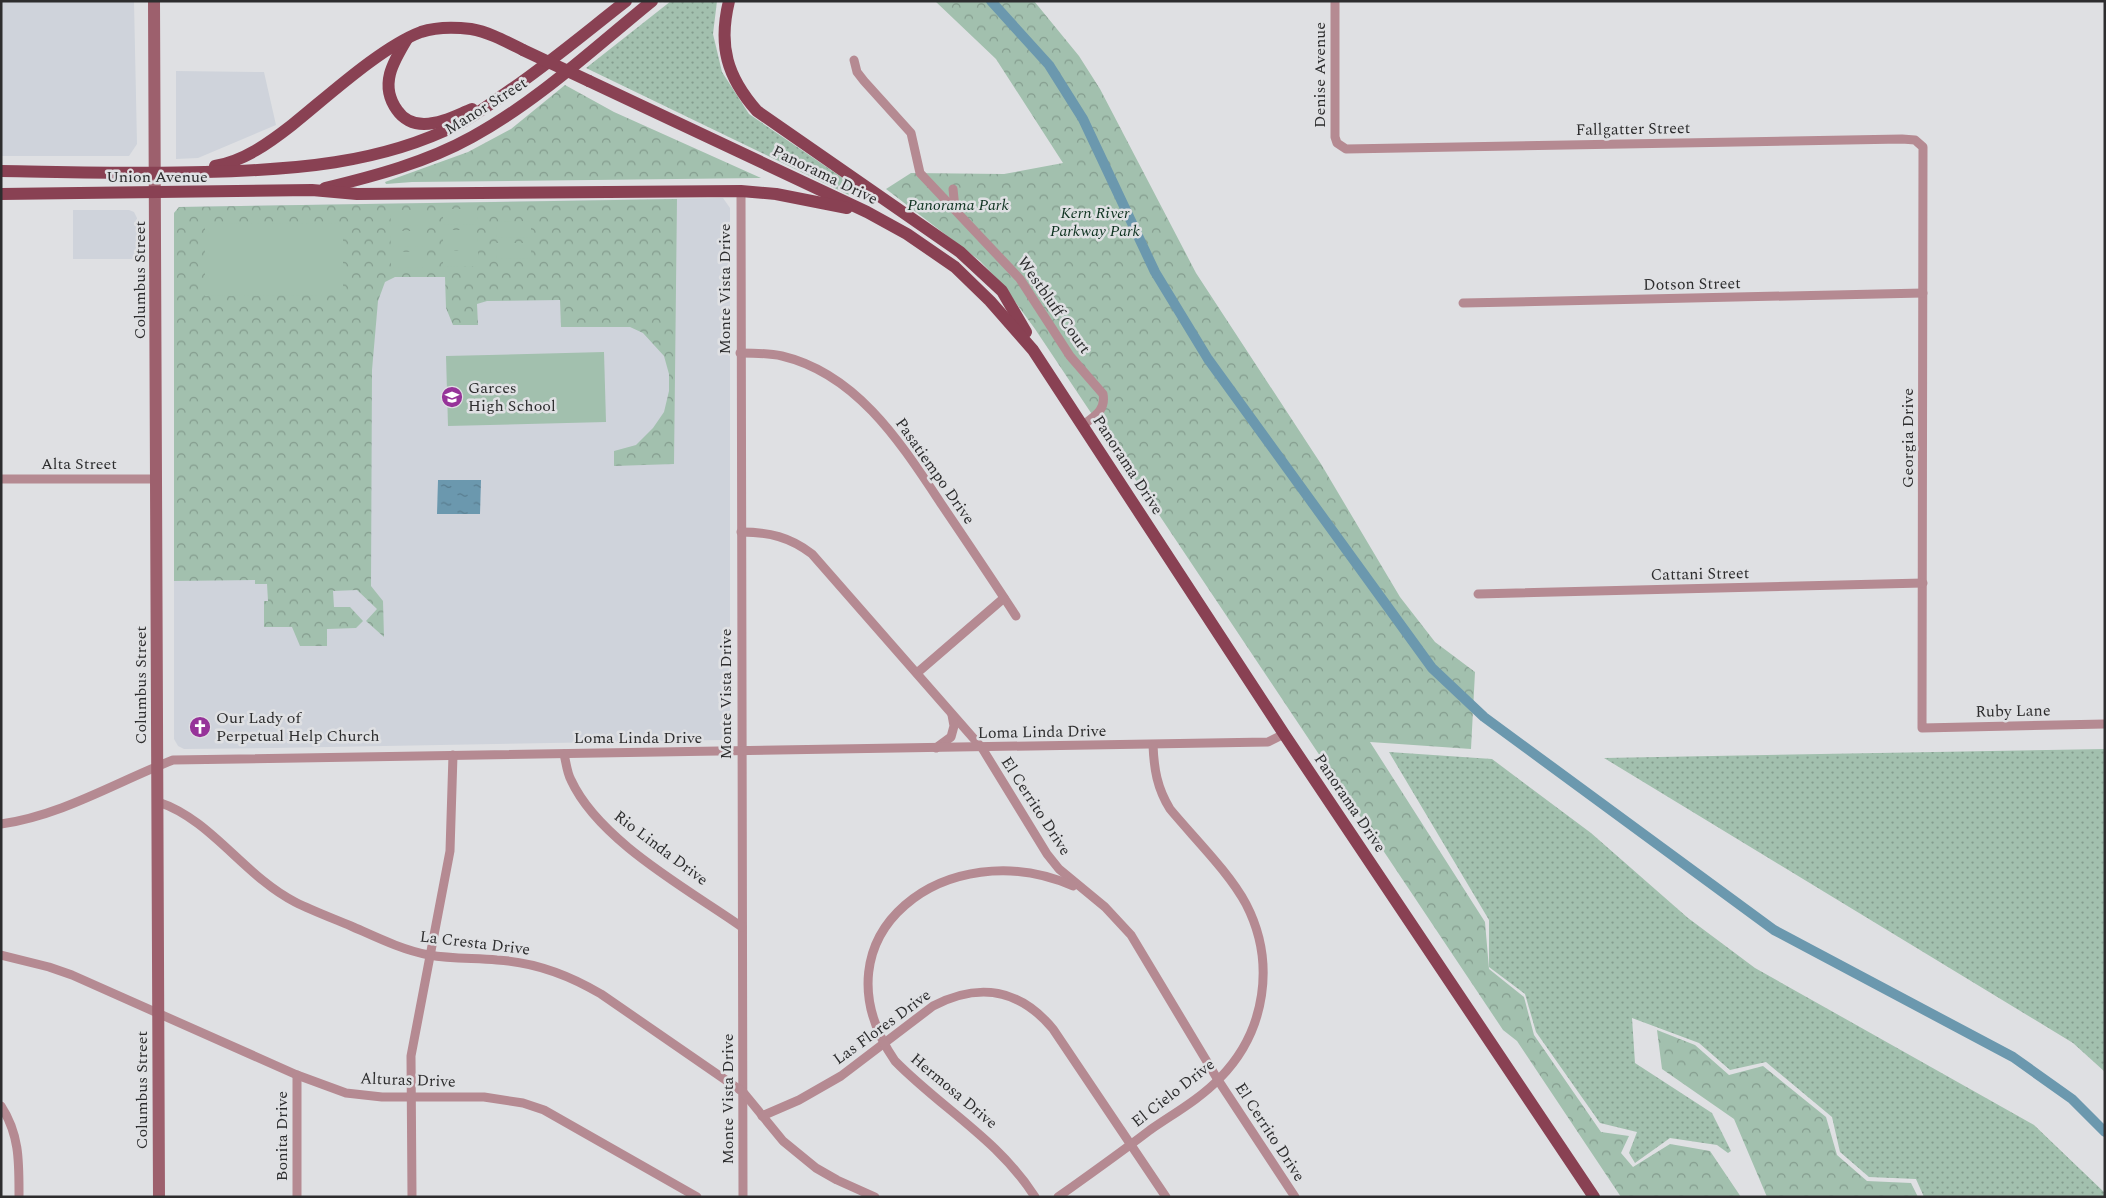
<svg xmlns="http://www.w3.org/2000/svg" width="2106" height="1198" font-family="Spectral,serif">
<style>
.built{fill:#cfd3db}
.grass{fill:url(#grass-dots)}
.forest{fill:url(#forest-crowns)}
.pitch{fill:#a2c0ae}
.water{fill:url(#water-ripples)}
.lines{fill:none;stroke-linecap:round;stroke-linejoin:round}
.canal{stroke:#6b98ae;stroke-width:10}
.street{stroke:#b58a92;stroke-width:9}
.secondary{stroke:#9d606d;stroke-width:12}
.primary{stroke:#894153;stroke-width:12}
.primary-bridge{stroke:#894153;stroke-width:12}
.labels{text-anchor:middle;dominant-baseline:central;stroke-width:5;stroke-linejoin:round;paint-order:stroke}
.street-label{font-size:16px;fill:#2d2d2e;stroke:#dfe0e3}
.park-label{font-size:16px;font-style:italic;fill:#0e3220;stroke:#dfe0e3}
.poi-label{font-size:16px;fill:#2d2d2e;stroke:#dfe0e3;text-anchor:start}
</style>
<defs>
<pattern id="grass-dots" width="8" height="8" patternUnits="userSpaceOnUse" patternTransform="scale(1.25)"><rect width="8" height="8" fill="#a2c0ae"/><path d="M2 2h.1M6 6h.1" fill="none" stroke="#849c8e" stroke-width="1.8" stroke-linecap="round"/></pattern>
<pattern id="forest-crowns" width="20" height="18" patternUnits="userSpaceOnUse" patternTransform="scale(1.25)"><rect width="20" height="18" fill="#a2c0ae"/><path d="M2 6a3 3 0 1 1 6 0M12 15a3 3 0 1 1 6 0" fill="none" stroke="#849c8e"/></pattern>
<pattern id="water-ripples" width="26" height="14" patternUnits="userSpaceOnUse" patternTransform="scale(1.25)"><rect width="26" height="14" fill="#6b98ae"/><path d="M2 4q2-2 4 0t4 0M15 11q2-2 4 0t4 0" fill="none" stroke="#587c8e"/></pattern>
</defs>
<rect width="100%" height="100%" fill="#dfe0e3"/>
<g class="built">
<polygon points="1,1 134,1 137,144 129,156 1,156"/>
<polygon points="176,71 264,72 276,125 198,158 176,159"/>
<polygon points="723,198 730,208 730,732 722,740 273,748 184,749 178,746 174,739 174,213 179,207"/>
<polygon points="73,210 129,210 134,212 137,218 137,259 73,259"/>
</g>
<g class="grass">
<polygon points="671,1 717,1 713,34 722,72 749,114 853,185 849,195 586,68"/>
<polygon points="2105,749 2105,1072 2073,1043 1604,758"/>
<polygon points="1389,752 1492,759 1591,833 1688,918 1755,968 2034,1125 2105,1193 2105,1197 1924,1197 1916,1179 1869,1177 1840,1152 1832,1117 1766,1062 1730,1070 1699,1043 1632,1018 1635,1063 1712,1113 1731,1151 1728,1153 1717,1145 1670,1138 1635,1163 1629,1153 1637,1132 1600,1123 1536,1032 1525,994 1489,967 1489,920"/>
</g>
<g class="forest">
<polygon points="935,1 1034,1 1079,56 1100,89 1196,273 1321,464 1400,597 1435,642 1475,672 1471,749 1370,742 1485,922 1489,969 1524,997 1534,1035 1601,1132 1629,1136 1621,1153 1633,1167 1670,1144 1710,1151 1741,1197 1621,1197 1517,1041 1503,1030 1035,329 1003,285 980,261 886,189 911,173 1004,174 1063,163 996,59"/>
<polygon points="565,85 614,112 761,178 412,182 386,184 385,182 468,152 511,129"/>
<polygon points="677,199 674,464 614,466 614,451 636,445 653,428 664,412 669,391 669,374 664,356 643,333 630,327 561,327 560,300 487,301 477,304 478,325 453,325 446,308 445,277 395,277 385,282 378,301 372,370 371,586 383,601 384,637 366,621 377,609 357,590 333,591 334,607 350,607 363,621 356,628 327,629 327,646 300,646 292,627 264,627 264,601 268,601 267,584 255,584 255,580 174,581 174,213 179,207"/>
<polygon points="1657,1030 1695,1045 1729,1075 1763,1066 1826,1117 1837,1155 1867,1181 1911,1183 1918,1197 1767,1197 1734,1119 1662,1069"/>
</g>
<g class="pitch">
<polygon points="443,209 477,209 478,224 443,225"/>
<polygon points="390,210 425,210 425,225 391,226"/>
<polygon points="531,221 531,237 497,238 496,222"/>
<polygon points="343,223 343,295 205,296 205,224"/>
<polygon points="443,230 477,230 478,246 443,246"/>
<polygon points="390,231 425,231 425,246 391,247"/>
<polygon points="496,243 531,243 531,258 497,259"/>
<polygon points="443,251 478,251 478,266 443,267"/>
<polygon points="391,252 425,252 425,267 391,268"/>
<polygon points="604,352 606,422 448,426 446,356"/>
</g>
<polygon class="water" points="438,480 481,480 480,514 437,514"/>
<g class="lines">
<polyline class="canal" points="991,1 1049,65 1083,119 1155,272 1208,359 1432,668 1484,717 1774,930 2013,1057 2072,1099 2105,1132"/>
<g class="street">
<polyline points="1335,1 1335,137 1337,143 1346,149 1902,139 1915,140 1923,147 1922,728 2105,724"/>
<path d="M854,60L857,72L864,81L911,133L920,173L1020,279L1070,356L1103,394C1106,410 1095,416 1083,425"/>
<polyline points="953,189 955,208"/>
<polyline points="741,191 743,1197"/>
<polyline points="1463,303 1923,293"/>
<path d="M740,353C754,353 768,353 782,356C858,374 902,445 942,505C967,542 992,579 1016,616"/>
<polyline points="1,479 157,479"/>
<path d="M741,532C769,532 790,537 812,554L982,748L1047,854L1059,869L1105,907L1131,935L1218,1080L1295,1197"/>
<polyline points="1478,594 1923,583"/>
<polyline points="917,673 1004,598"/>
<polyline points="936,748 951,737 954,726 952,715"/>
<path d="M564,754C566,762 567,773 571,780C599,841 688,889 742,927"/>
<path d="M158,802C211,819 244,876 295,902C313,911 332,918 351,926C376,937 402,950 429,955C452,959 474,958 497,960C535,962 569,975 601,994L743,1092L783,1141L816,1168L837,1180L875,1197"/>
<path d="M1,824C63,815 116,782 173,760L1268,742L1284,734"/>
<polyline points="1,955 49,967 72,975 297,1075 346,1093 382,1097 484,1097 523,1103 544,1110 697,1197"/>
<polyline points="297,1075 297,1197"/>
<path d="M1,1106C20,1135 19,1163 19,1197"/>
<path d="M762,1116L799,1100L841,1076L933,1006C979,982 1020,989 1053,1029L1166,1197"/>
<polyline points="412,1197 411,1056 450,851 453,755"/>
<path d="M1035,1197C999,1140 941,1108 895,1061C808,934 949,831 1073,886"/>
<path d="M1058,1197C1089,1175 1120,1153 1150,1130C1173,1114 1200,1099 1220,1078C1266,1031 1276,962 1246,904C1229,872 1193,837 1170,809C1157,788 1154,769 1153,745"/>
</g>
<polyline class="secondary" points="154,1 159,1197"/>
<g class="primary">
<path d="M729,1C718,46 727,77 757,111L960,252L1002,291L1026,332"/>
<path d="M407,39C393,62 379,85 397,110C403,119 413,124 424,124C441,124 457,115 472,109"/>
<polyline points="589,81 867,212 907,234 955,267 990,301 1033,350 1284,734 1594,1197"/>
<path d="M215,166C244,161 269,143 292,125C327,97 381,47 421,32C436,27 455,27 471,29C489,32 507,42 523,50"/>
<path d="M1,171C69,172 137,174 205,172C292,170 380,164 459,124C474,116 489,105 503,95C546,66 585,33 626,1"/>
<path d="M325,188C375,176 427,162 472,137C538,101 594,48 652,1"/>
<polyline points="1,194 312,190 357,194 741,191 776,194 847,208"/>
</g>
<polyline class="primary-bridge" points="523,50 589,81"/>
</g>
<defs>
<g id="school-disc" transform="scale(1.125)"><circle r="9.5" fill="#963399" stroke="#dfe0e3"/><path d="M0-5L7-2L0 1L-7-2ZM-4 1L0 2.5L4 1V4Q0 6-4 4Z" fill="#fff"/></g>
<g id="church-disc" transform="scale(1.125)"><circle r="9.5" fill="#963399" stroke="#dfe0e3"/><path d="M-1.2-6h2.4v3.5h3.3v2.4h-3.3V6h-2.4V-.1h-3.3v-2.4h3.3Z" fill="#fff"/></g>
</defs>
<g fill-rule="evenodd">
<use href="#school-disc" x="452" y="397"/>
<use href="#church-disc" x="200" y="727"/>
</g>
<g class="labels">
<g class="street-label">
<text transform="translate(1320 75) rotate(-90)">Denise Avenue</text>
<text transform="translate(486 106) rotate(-32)">Manor Street</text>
<text transform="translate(1633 129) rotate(-1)">Fallgatter Street</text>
<text transform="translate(825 175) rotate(26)">Panorama Drive</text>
<text x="157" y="177">Union Avenue</text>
<text transform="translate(140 280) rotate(-90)">Columbus Street</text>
<text transform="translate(1692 284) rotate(-1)">Dotson Street</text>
<text transform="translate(725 289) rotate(-90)">Monte Vista Drive</text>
<text transform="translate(1054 305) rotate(55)">Westbluff Court</text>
<text transform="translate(1908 438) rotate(-90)">Georgia Drive</text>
<text x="79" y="464">Alta Street</text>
<text transform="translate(1128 465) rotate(57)">Panorama Drive</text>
<text transform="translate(935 471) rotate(55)">Pasatiempo Drive</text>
<text transform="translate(1700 574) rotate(-1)">Cattani Street</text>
<text transform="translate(141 685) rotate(-90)">Columbus Street</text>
<text transform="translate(726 694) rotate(-90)">Monte Vista Drive</text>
<text transform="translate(2013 711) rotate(-1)">Ruby Lane</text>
<text transform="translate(1042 732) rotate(-1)">Loma Linda Drive</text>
<text x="638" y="738">Loma Linda Drive</text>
<text transform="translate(1350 803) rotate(56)">Panorama Drive</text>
<text transform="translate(1036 806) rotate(57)">El Cerrito Drive</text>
<text transform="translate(661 848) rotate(37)">Rio Linda Drive</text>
<text transform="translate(475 943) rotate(7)">La Cresta Drive</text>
<text transform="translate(882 1027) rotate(-36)">Las Flores Drive</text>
<text transform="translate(408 1080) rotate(2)">Alturas Drive</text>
<text transform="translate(142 1090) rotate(-90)">Columbus Street</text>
<text transform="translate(954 1091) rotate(40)">Hermosa Drive</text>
<text transform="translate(1173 1093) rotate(-38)">El Cielo Drive</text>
<text transform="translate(728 1099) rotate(-90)">Monte Vista Drive</text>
<text transform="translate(1270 1132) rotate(57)">El Cerrito Drive</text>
<text transform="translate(282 1136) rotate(-90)">Bonita Drive</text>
</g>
<g class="park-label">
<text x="958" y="205">Panorama Park</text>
<text x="1095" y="213">Kern River<tspan x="1095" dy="18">Parkway Park</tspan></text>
</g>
<g class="poi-label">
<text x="468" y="388">Garces<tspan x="468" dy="18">High School</tspan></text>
<text x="216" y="718">Our Lady of<tspan x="216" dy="18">Perpetual Help Church</tspan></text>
</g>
</g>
<rect width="2106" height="1198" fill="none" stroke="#2d2d2e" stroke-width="5"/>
</svg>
